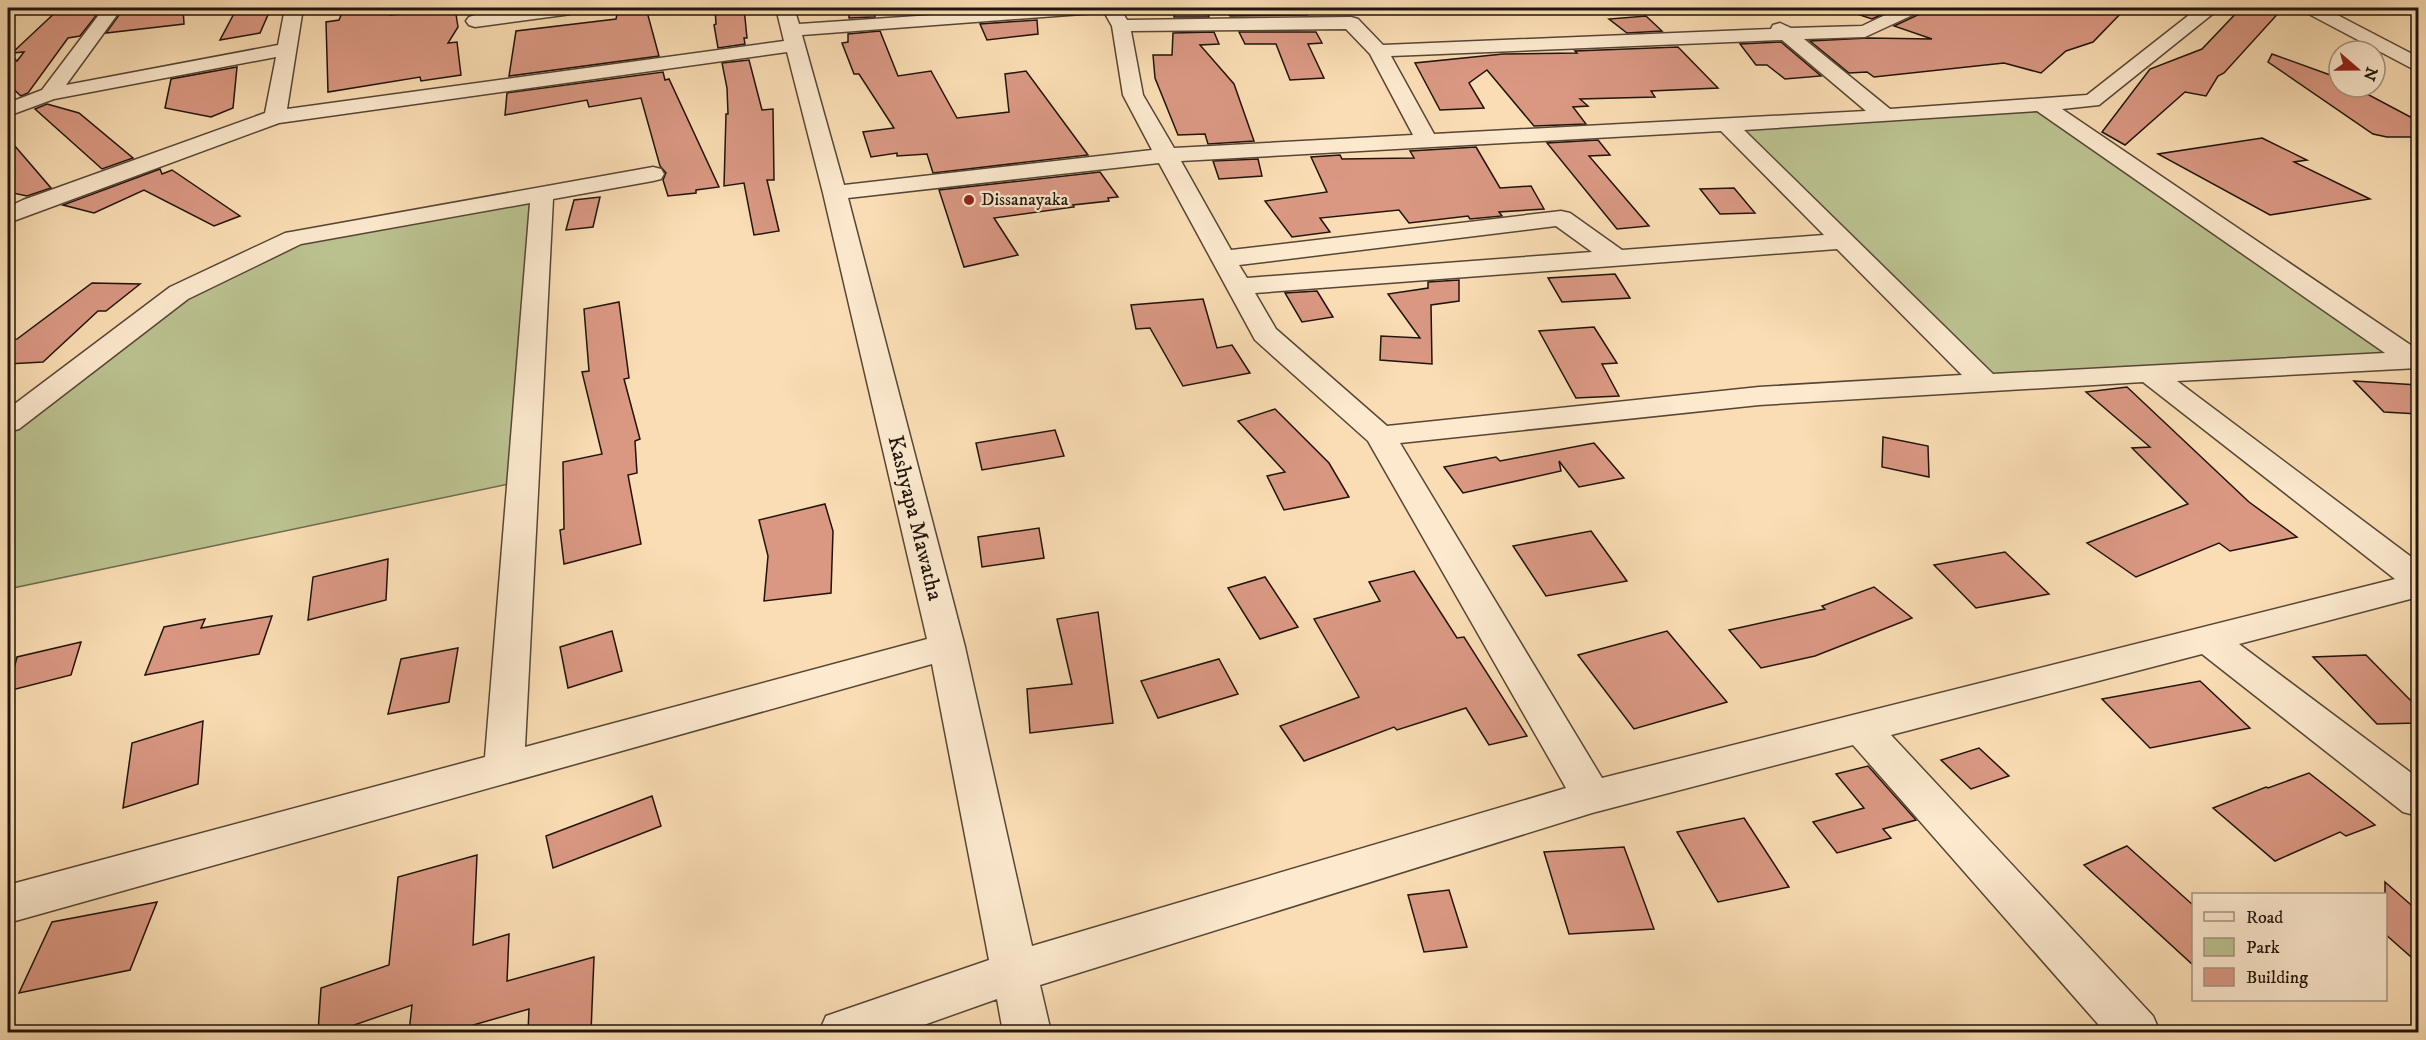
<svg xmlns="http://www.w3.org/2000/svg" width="2426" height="1040" font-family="'IM FELL DW Pica',serif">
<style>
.green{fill:#bbc290;stroke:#6e6b4e;stroke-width:1.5}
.building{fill:#da9883;stroke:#20140b;stroke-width:1.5}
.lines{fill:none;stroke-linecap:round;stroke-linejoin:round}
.street-casing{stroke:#564635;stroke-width:3}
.street{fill:#fce9ce;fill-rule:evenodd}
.poi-dot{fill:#8f2418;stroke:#fce9ce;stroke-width:2}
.labels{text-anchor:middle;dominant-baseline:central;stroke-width:4.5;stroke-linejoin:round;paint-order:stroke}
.far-poi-label{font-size:18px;fill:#20140b;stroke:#fce9ce;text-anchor:start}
.street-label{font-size:22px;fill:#20140b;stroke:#fce9ce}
</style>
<rect width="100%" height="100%" fill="#faddb4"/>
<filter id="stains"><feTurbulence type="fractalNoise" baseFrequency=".00333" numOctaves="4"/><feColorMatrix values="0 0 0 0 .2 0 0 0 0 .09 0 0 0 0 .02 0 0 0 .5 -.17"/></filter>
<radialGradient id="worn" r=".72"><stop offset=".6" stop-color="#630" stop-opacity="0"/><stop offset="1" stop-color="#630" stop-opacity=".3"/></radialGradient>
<g class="green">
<polygon points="2042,105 2414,360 1986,383 1727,125"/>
<polygon points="542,194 523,481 8,589 8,423 179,293 294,238"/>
</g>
<g class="building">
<polygon points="60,8 102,8 80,36 68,38 28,93 21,96 8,84 8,52 17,61 24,52 12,53"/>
<polygon points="124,8 183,8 184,24 106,33"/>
<polygon points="237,8 271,8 260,33 220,40"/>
<polygon points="344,8 393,8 390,15 455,8 458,27 448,43 457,42 461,75 421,81 420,77 328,92 326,22 339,20"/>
<polygon points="646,8 659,56 509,76 516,31 616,19 618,10"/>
<polygon points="715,8 744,8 747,38 744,38 745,44 718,48 714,25 716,24"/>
<polygon points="873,8 875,17 849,18 849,10"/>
<polygon points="1249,8 1303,8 1307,15 1230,16 1225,9 1250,9"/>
<polygon points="1852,8 1896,8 1872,19 1851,12"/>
<polygon points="1924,8 2126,8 2093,42 2066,51 2041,73 2004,63 1874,77 1867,72 1849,73 1810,41 1868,38 1932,39 1894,26 1920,14"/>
<polygon points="2241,8 2283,8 2224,73 2218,76 2206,96 2185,92 2125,145 2102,132 2150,69 2202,49"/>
<polygon points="1175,9 1206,9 1209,17 1174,17"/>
<polygon points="1646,16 1662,31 1627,33 1609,19"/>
<polygon points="1037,20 1038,34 987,40 980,24"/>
<polygon points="880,31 898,76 931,71 957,118 1009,112 1005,74 1026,71 1088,155 933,173 927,154 897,156 897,153 871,157 863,132 894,128 859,74 854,74 842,43 848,42 848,34"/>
<polygon points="1214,32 1219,44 1200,45 1234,84 1254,141 1208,144 1205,134 1178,135 1155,78 1153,55 1172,55 1173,33"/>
<polygon points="1239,32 1316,32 1322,43 1308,44 1324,78 1290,80 1276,44 1245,44"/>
<polygon points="1781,42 1821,76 1785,79 1767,65 1756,65 1740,44"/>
<polygon points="1678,47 1718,88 1651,91 1655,97 1580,99 1588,106 1573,107 1586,124 1534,126 1487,70 1469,83 1484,108 1440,110 1415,63 1503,54 1577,53 1575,51"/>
<polygon points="2272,54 2333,76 2339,79 2339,87 2354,87 2418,121 2418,137 2387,137 2373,134 2268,62"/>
<polygon points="749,60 762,110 773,109 774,180 767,180 779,231 754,235 744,183 724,186 726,114 728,114 727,88 722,63"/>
<polygon points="237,67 233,108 211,117 165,108 171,79"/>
<polygon points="663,72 665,80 669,79 719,187 696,190 696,193 668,196 663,180 666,173 660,166 641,98 589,107 587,100 505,115 507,93"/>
<polygon points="47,104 79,113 133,158 102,169 35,109"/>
<polygon points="8,138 51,188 27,196 8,192"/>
<polygon points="2262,138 2307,160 2294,162 2370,199 2270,215 2158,154"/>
<polygon points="1598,140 1610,155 1589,156 1649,226 1617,229 1547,143"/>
<polygon points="1476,147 1500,188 1531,186 1544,209 1499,212 1502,216 1470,219 1468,216 1409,223 1399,210 1320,218 1330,232 1292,237 1265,201 1327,192 1311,157 1340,155 1342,159 1414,158 1410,151"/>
<polygon points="1258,159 1262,176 1219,179 1213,161"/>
<polygon points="160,169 162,174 172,170 240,216 214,226 144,190 94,213 63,205"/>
<polygon points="1100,172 1118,197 1108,198 1109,201 1073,205 1074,207 994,218 1018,255 964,267 939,190"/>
<polygon points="1734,188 1755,213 1720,214 1700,189"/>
<polygon points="600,197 593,227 566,230 574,200"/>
<polygon points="1615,274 1630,298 1562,302 1548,278"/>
<polygon points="1459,280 1459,301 1431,305 1432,364 1380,360 1381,336 1420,338 1388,294 1428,288 1428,282"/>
<polygon points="92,283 140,284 106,311 98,311 43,362 8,364 8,340 17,339"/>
<polygon points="1317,291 1333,317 1302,322 1285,293"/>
<polygon points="1203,299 1217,348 1232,345 1250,373 1183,386 1150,328 1136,329 1131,305"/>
<polygon points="619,302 629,378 624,379 640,439 635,441 637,473 628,475 641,544 564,564 560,530 564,529 563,462 602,454 582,372 589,371 584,309"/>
<polygon points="1594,327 1617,363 1602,364 1619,396 1576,398 1539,331"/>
<polygon points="2354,381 2418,385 2418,414 2384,412"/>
<polygon points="2127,387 2249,502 2297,537 2230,551 2219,543 2136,577 2087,543 2188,504 2132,448 2150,447 2086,392"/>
<polygon points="1275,409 1329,463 1349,497 1284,510 1267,476 1285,472 1238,421"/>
<polygon points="1055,430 1064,456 982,470 976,443"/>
<polygon points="1883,437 1928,446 1929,477 1882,467"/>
<polygon points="1594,443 1624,478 1579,487 1559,461 1561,471 1463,493 1444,467 1496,457 1500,461"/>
<polygon points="825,504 833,531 831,593 764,601 768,556 759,520"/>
<polygon points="1039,528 1044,558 982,567 978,537"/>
<polygon points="1591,531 1627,581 1546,596 1513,546"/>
<polygon points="2005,552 2049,594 1976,608 1934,565"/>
<polygon points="388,559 386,600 308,620 313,577"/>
<polygon points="1414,571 1457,638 1464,637 1527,736 1489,745 1466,708 1397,730 1394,727 1304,761 1280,726 1359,697 1314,619 1380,601 1369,582"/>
<polygon points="1265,577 1298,627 1260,639 1228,588"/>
<polygon points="1874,587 1912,618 1815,656 1761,668 1729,630 1825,609 1822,606"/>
<polygon points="1098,612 1113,723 1030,733 1027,689 1072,684 1057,619"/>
<polygon points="272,616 259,654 145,675 164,627 205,619 201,628"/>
<polygon points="612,631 622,671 568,688 560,647"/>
<polygon points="1667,631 1727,702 1634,729 1578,655"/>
<polygon points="81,642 71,675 8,691 17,657"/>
<polygon points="458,648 449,702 388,714 401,659"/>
<polygon points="2366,655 2418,708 2418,723 2377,724 2313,657"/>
<polygon points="1219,659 1238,694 1158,718 1141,681"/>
<polygon points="2200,681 2250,728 2150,748 2102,699"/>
<polygon points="203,721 198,784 123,808 132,743"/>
<polygon points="1979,748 2009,776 1971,789 1941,760"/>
<polygon points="1868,766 1916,820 1883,829 1891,838 1837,853 1813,822 1864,808 1836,774"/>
<polygon points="2309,773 2375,825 2346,836 2340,832 2275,861 2213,808 2266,787 2268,788"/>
<polygon points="652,796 661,826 553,868 546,836"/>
<polygon points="1744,818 1789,887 1718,902 1677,832"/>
<polygon points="2127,846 2193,905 2193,965 2084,865"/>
<polygon points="1624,847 1654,929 1569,934 1544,852"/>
<polygon points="477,855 473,945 509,934 507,981 594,957 591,1032 528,1032 529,1009 449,1032 409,1032 412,1005 334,1032 318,1032 321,988 389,965 398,877"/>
<polygon points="2385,882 2418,911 2418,963 2385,934"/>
<polygon points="1449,890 1467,947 1424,952 1408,895"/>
<polygon points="157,902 130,970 19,993 52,922"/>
</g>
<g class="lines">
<g class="street-casing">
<g id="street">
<path d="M104,8H122L66,85L278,45L285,8H303L287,109L784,41L776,8H794L799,24L1035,8H1120L1127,20L1351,17L1358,19L1383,45L1771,29L1773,25L1780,23L1791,28L1862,26L1900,8H1922L1919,12L1865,37L1804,39L1890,109L2087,95L2198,8H2218L2215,12L2099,105L2062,109L2418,350V368L2177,381L2418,562V597L2239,644L2418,778V816L2403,812L2202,654L1891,735L2153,1016L2160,1032H2105L1853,745L1592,813L1040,985L1051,1032H1003L997,999L904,1032H819L826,1016L989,960L932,664L8,923V885L485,757L530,203L301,244L188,299L19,429L8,432V409L170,287L285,233L653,167L661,169L664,174L661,179L653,181L553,199L525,747L927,639L823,193L787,52L279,123L8,223V207L23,200L265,113L276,57L54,99L8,116V103L42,90ZM1103,10L1112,26L1123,95L1152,150L844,185L802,35L1096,13ZM1346,29L1370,54L1413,135L1174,148L1143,95L1131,31ZM1782,40L1866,111L1434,134L1391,56ZM2037,111L2385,353L1993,374L1744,130ZM1721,131L1824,235L1622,250L1570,213L1561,211L1231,250L1181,161ZM1159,163L1255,340L1368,441L1566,788L1032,946L965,647L848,198ZM1556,226L1592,252L1247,278L1239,265ZM1837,249L1962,375L1759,387L1387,426L1276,329L1255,293ZM2143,382L2395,579L1602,778L1400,443L1759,405Z"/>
<polygon points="540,8 571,8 573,10 570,14 564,15 475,27 469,25 466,21 469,17 475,15"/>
<polygon points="2302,8 2324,8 2418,57 2418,70 2411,68 2305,12"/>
</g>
</g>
<use href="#street" class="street"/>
</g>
<circle class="poi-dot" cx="969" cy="200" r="6"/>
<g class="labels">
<g class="far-poi-label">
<text x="981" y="200">Dissanayaka</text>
</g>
<g class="street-label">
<text transform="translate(915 518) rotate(76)">Kashyapa Mawatha</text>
</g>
</g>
<rect width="2426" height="1040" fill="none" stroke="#faddb4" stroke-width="30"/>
<rect x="9" y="9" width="2408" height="1022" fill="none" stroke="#20140b" stroke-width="3"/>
<rect x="15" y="15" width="2396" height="1010" fill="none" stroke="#20140b" stroke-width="1.5"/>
<rect x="2192" y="893" width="195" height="108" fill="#fce9ce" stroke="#a49480" stroke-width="1.5"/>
<rect x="2204" y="912" width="30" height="9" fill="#fce9ce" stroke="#a49480" stroke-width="1.5"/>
<text x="2246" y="923" font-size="18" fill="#20140b">Road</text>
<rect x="2204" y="938" width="30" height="18" fill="#bbc290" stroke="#a49480" stroke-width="1.5"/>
<text x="2246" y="953" font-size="18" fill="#20140b">Park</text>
<rect x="2204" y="968" width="30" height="18" fill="#da9883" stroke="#a49480" stroke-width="1.5"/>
<text x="2246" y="983" font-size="18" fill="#20140b">Building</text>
<g transform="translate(2357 69) rotate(110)"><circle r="28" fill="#fce9ce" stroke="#a49480" stroke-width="1.5"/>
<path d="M0-4.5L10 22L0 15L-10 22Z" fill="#8f2418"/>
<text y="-9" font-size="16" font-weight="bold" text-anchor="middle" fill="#20140b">N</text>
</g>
<rect width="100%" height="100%" filter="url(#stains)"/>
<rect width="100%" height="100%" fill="url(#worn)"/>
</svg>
